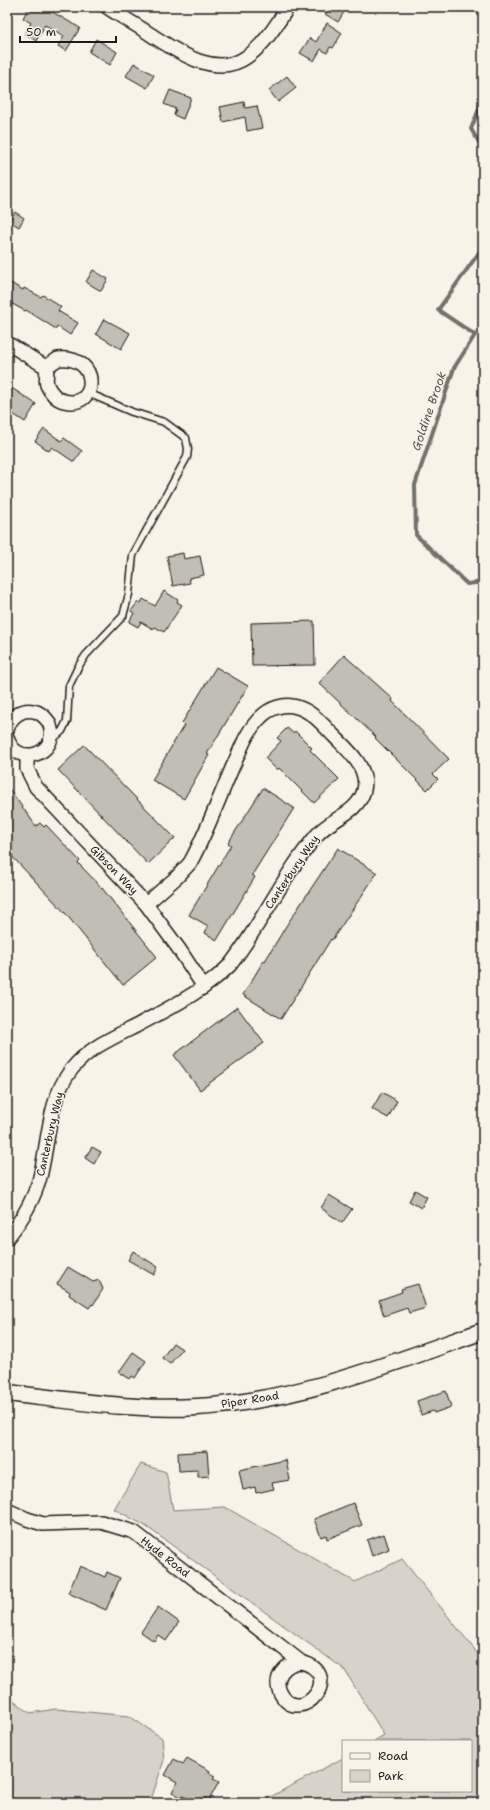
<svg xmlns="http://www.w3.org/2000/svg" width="490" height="1810" font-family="'Shantell Sans',sans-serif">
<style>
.green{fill:#d7d3cb;stroke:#7a7874}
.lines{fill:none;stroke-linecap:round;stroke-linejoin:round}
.stream{stroke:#72716c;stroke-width:4}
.building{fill:#c0beb5;stroke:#1c1c1c}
.service-casing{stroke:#1c1c1c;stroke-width:9}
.minor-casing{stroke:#1c1c1c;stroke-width:16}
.tertiary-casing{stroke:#1c1c1c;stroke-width:19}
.service{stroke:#f7f3e8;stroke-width:6}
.minor{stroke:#f7f3e8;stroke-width:13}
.tertiary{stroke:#f7f3e8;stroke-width:16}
.labels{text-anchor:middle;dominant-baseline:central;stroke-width:3;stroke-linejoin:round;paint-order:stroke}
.street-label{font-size:11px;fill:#1c1c1c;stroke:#f7f3e8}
.water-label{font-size:12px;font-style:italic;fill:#565452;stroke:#f7f3e8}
</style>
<rect width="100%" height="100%" fill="#f7f3e8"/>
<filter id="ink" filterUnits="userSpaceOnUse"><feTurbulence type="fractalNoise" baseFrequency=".025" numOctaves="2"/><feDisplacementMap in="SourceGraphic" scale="8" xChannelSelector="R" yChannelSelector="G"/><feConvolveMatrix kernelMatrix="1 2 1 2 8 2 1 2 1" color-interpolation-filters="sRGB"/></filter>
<g filter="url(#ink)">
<g class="green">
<polygon points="141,1464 166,1472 173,1510 225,1507 355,1582 402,1559 483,1660 483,1803 259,1803 343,1758 343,1791 471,1791 471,1741 374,1741 384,1735 344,1669 144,1525 114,1509"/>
<polygon points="7,1695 30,1713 56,1709 129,1716 162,1738 164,1760 150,1803 7,1803"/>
</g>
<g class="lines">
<g class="stream">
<polyline points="476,7 481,12 483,43"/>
<polyline points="483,99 471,129 483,149"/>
<polyline points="483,247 438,310 475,335 454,368 415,485 416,535 467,584 483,582"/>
</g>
</g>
<g class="building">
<polygon points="29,7 44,7 80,28 66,51 58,46 64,36 45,25 36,41 25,34 31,23 23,18"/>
<polygon points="329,7 347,7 338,22 325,14"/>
<polygon points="327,23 342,33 333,48 330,47 327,53 321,49 314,61 300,53 310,38 316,42"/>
<polygon points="96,39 117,52 110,65 89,52"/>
<polygon points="134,63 154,75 147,88 126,76"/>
<polygon points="287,76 296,88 278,102 269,90"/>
<polygon points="170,90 191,98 183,119 174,115 176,109 164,104"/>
<polygon points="244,102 245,108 257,106 262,128 247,131 245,117 223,122 220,107"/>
<polygon points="15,212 24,218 19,227 9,221"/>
<polygon points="93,270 108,279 101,291 86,282"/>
<polygon points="7,281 23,290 24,288 41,297 43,295 61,307 58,311 78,323 70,335 57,326 56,329 26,310 25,311 7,301"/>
<polygon points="104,319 130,333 121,349 96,334"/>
<polygon points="7,385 36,404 25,422 7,410"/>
<polygon points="44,429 61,441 64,438 82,451 74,462 52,447 49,451 35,441"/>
<polygon points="183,553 184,559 200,556 204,575 189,578 190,583 173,586 167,556"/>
<polygon points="164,591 178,600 177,602 182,605 164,632 155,627 153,629 141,622 138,627 129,622 134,613 131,611 138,602 141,603 143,599 155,606"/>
<polygon points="314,621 315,665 252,666 251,623"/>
<polygon points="344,655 393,699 392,701 449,759 433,774 438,779 427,790 375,738 376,737 319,683"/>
<polygon points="216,667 248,686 207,754 209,755 184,799 152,780 184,725 182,723"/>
<polygon points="287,728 293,733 295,731 312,748 310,750 339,779 314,803 279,768 277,770 265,758 281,741 277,738"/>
<polygon points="84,745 175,838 148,864 58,770"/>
<polygon points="7,786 36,826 40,823 44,827 46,825 80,861 78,863 102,888 157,957 123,985 66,914 7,851"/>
<polygon points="263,788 294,808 252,875 255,877 217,940 205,933 208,926 189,915 231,845 228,843"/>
<polygon points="338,848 377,873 332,940 331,939 281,1019 243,995 264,960 265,961 286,926"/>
<polygon points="237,1007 264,1043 200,1090 174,1055"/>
<polygon points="382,1092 397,1101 388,1118 372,1109"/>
<polygon points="92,1147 101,1152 94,1164 85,1158"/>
<polygon points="415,1190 427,1197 421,1208 409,1201"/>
<polygon points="329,1195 352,1209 342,1223 321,1208"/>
<polygon points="133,1251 158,1267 154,1275 128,1260"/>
<polygon points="68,1267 93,1282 99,1280 103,1289 93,1305 92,1304 89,1308 69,1295 70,1292 57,1284"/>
<polygon points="418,1284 426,1308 409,1313 407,1308 384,1316 379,1300 402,1292 401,1289"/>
<polygon points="173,1343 182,1349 170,1364 162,1358"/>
<polygon points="133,1352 146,1361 135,1378 132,1376 130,1379 119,1372"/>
<polygon points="446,1391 451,1407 434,1413 433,1411 421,1415 417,1401"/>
<polygon points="207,1451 209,1476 198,1477 198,1470 179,1471 178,1453"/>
<polygon points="286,1460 290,1480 272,1483 274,1489 256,1493 255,1487 243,1490 239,1470"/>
<polygon points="353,1503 362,1525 327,1539 326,1535 321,1537 314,1519"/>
<polygon points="384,1534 389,1549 372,1556 367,1540"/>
<polygon points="80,1566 105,1577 107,1572 120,1578 106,1610 68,1593"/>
<polygon points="158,1607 179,1622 166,1641 158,1635 154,1641 141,1632"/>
<polygon points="187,1758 210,1771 209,1773 215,1776 213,1779 219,1782 209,1800 205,1798 202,1803 197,1803 183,1796 182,1798 172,1792 177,1782 165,1775 174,1759 183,1764"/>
</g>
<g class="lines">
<g class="service-casing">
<polyline id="service" points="52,740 62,731 67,721 69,686 78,667 86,655 123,616 129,594 133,555 187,457 188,449 186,438 164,422 132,412 88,393"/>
</g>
<g class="minor-casing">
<g id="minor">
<path d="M107,7C122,17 138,26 153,36C180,53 217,79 248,56C265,44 277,24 288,7"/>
<polyline points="7,343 46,367"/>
<path d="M58,359C101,354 99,410 64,401C57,400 50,392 47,385C45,379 48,373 46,367Z"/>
<path d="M7,730C10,716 23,707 37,712C43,715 48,720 50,725C60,755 15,769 7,737"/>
<polyline points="27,755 27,769 36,787 146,904 179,949 204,987"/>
<path d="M7,1238C22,1220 34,1199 40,1177C49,1141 48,1100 71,1070C88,1048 112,1038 136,1026C169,1008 203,992 230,965C262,924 283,875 317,835C331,818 358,814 364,790C369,768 348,750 335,737C324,726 312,711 297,707C284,703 270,708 261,717C247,730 241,749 233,766C219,798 207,832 190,863L177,877L146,904"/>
<path d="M7,1510L27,1519L43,1524L101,1522L134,1532L301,1662C347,1674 300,1728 281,1694C272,1678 285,1663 301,1662"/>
</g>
</g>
<g class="tertiary-casing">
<path id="tertiary" d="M7,1393C70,1400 134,1411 197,1407C297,1401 390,1364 483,1331"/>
</g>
<use href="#service" class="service"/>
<use href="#minor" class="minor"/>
<use href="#tertiary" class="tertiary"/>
</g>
</g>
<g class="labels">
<g class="street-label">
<text transform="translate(114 870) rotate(46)">Gibson Way</text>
<text transform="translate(292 872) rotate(-56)">Canterbury Way</text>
<text transform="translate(50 1134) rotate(-77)">Canterbury Way</text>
<text transform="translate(250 1400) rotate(-9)">Piper Road</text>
<text transform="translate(165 1557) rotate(38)">Hyde Road</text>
</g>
<g class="water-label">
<text transform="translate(429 411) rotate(-71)">Goldine Brook</text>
</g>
</g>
<rect width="490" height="1810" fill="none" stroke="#f7f3e8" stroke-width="24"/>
<rect x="12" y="12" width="466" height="1786" fill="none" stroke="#1c1c1c" stroke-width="1.5" filter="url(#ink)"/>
<rect x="342" y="1740" width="130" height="52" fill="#f7f3e8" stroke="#9f9d96"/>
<rect x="350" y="1753" width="20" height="6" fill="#f7f3e8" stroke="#9f9d96"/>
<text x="378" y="1760" font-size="12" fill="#1c1c1c">Road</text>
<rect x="350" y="1770" width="20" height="12" fill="#d7d3cb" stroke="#9f9d96"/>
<text x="378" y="1780" font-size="12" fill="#1c1c1c">Park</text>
<path d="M20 36v6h96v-6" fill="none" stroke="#1c1c1c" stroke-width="2"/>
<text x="26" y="36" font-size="12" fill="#1c1c1c" stroke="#f7f3e8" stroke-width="3" paint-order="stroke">50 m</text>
</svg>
